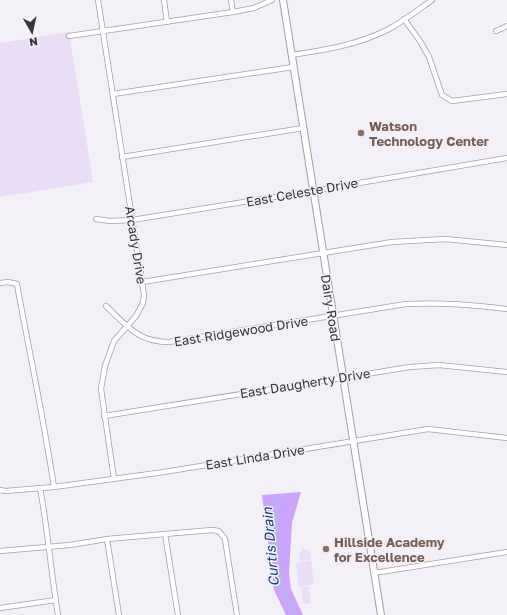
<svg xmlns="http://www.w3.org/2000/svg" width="507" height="615" font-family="'Golos Text',sans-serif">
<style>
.green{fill:#e9ddf8}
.forest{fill:#cda4fc}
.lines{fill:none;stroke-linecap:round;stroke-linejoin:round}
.stream{stroke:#9ec3f2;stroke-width:1.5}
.minor-casing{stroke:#a3a0a7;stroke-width:6}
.tertiary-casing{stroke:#a3a0a7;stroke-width:8}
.minor{stroke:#fff;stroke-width:4.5}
.tertiary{stroke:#fff;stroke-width:6}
.education-dot{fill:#8d6e63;stroke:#f3f0f7;stroke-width:1.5}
.labels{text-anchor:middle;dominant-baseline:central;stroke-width:3;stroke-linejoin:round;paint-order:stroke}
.education-label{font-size:13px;font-weight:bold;fill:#785e54;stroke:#f3f0f7;text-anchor:start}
.street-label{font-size:13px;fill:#363538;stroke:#f3f0f7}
.water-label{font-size:14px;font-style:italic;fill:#143f6f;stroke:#f3f0f7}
</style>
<rect width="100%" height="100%" fill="#f3f0f7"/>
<g class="green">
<polygon points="69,32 93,182 0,197 0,43"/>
<polygon points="303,548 310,552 311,559 300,561 299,554"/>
<polygon points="311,560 314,584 299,587 296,563"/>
<polygon points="307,586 309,587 311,603 303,604 301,588"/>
</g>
<polygon class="forest" points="301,492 292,523 289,574 291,589 303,615 286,615 274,590 262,495"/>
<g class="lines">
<polyline class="stream" points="276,499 277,550 281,586 294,615"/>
<g class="minor-casing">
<g id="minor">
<polyline points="98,0 144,295 143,303 136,316 114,341 105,366 101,389 114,479"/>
<polyline points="164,0 167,22"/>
<polyline points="231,0 233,12"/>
<polyline points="404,19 420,41 429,57 442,95 452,101 507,94"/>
<polyline points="496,31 507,26"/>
<polyline points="69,36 233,12 254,8 272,0"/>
<path d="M291,55C325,50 358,45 389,29C404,21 418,10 432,0"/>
<polyline points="113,94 293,67"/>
<polyline points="122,157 303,128"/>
<polyline points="96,219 110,221 132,220 312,191 507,158"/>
<polyline points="142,282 392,242 445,239 507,245"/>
<path d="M0,283L8,282L17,284L18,290C30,355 44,421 54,487"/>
<path d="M106,306C127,326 138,342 169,342L406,304C441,302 472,305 507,309"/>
<polyline points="104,416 410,367 439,365 507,372"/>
<path d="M40,488C48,530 51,573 58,615"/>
<polyline points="0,490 5,491 54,487 164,472 428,429 507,438"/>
<polyline points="165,534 178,615"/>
<polyline points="107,539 119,615"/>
<polyline points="0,551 70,545 107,539 212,530 219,531 225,539 237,615"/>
<polyline points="374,573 507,552"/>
<polyline points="0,608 56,600"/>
</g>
</g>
<g class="tertiary-casing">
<polyline id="tertiary" points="283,0 381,615"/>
</g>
<use href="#minor" class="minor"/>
<use href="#tertiary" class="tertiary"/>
</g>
<g class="education-dot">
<circle cx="361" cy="133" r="4"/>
<circle cx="326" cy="549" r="4"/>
</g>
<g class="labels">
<g class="education-label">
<text x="369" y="126">Watson<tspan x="369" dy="15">Technology Center</tspan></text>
<text x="334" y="542">Hillside Academy<tspan x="334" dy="15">for Excellence</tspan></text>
</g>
<g class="street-label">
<text transform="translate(302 192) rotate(-10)">East Celeste Drive</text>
<text transform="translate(136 245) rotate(81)">Arcady Drive</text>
<text transform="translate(331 308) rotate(81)">Dairy Road</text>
<text transform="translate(241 331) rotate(-9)">East Ridgewood Drive</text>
<text transform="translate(305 383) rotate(-9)">East Daugherty Drive</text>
<text transform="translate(255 457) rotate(-9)">East Linda Drive</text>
</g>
<g class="water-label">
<text transform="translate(270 547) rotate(-95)">Curtis Drain</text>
</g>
</g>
<g transform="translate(32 32) rotate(171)" stroke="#f3f0f7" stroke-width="3" paint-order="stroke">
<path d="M0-3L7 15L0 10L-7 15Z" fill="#363538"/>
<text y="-6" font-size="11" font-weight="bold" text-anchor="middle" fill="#363538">N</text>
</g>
</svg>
